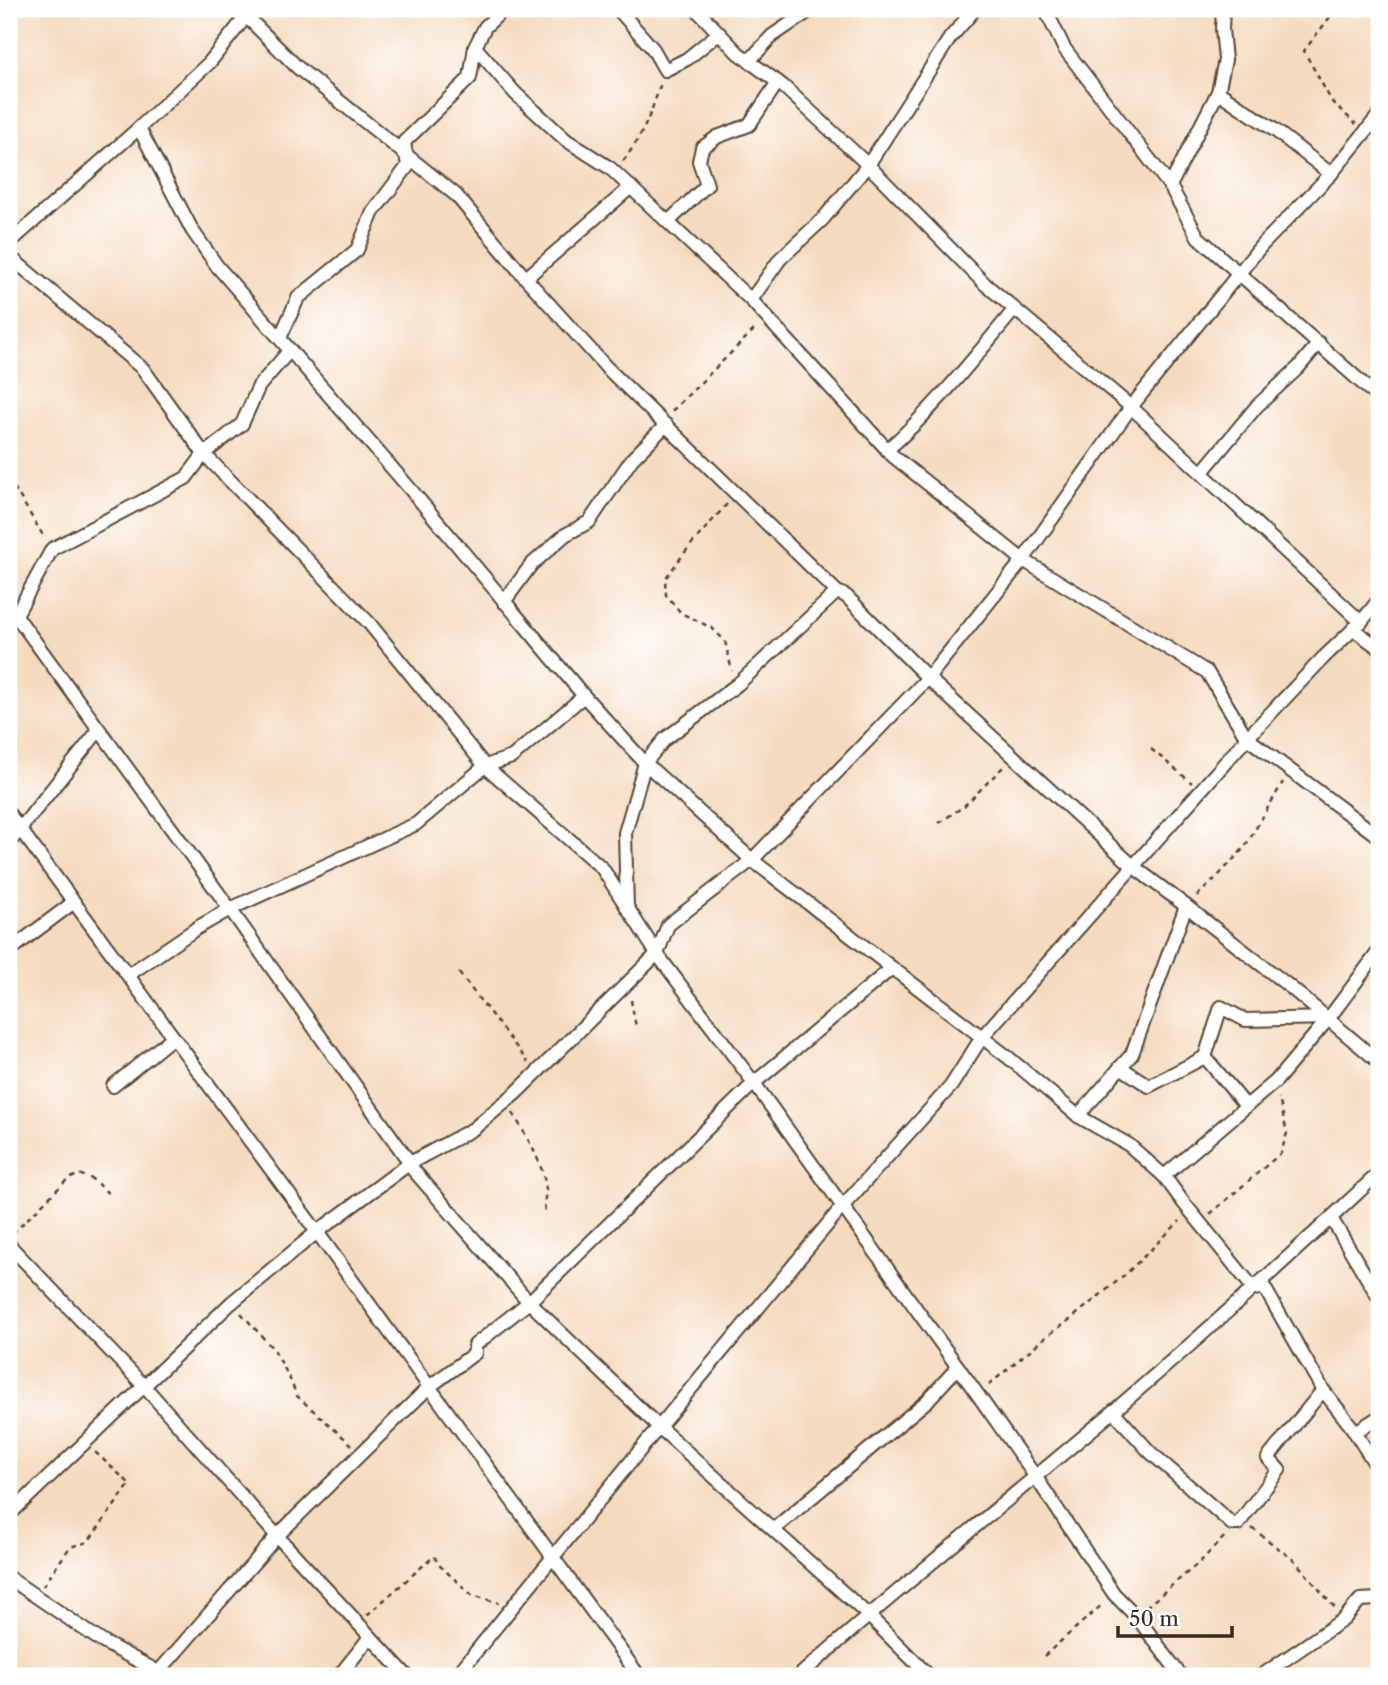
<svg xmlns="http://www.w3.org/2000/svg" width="1388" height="1685" font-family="'Libre Caslon Text',serif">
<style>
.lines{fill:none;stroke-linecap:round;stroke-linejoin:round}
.street-casing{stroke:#574436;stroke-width:16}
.path{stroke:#574436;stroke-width:2.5;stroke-dasharray:5 5;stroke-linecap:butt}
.street{stroke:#fff;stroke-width:12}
</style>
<rect width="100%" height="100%" fill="#fff"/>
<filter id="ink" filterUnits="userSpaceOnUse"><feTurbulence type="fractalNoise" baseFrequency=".0143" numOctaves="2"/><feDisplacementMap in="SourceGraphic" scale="14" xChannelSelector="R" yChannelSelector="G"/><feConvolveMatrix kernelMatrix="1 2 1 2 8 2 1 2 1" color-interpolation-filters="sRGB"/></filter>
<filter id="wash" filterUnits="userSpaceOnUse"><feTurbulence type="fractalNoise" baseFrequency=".00686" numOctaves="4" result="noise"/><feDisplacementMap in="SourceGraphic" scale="28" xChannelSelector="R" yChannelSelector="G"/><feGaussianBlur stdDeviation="1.57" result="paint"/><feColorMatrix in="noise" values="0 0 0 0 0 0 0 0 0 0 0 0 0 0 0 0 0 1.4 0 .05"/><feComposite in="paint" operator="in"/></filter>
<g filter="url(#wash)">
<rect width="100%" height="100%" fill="#f4dabe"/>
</g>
<g filter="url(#ink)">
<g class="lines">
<g class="street-casing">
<g id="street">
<polyline points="618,9 653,49 665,70 687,59 719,33"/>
<polyline points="696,9 738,53 783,86 868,165 985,284 1131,407 1361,622"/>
<polyline points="1045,9 1064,48 1170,186"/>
<polyline points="1223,9 1222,29 1225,60 1218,92 1170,186 1198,237 1379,398"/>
<polyline points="246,16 297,67 456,195 522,274 606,367 837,592 846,596 928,678 1134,867 1186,906 1290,987 1379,1062"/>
<polyline points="475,47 515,93 566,140 610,168 751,300 893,456 1023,560 1207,672 1247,738 1379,837"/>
<polyline points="749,61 772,36 812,9"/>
<polyline points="1218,92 1276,131 1331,174"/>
<polyline points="139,128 192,230 217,266 411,490 584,696 645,763 752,860 1009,1058 1078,1116 1129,1145 1164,1176 1183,1202 1254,1289 1264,1287 1323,1390 1351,1426 1379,1470"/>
<polyline points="668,222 707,185 699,161 702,148 717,137 749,125 778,82"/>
<polyline points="9,243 139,128 209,63 252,9"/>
<polyline points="9,256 143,369 204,454 369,623 485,766 602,868 657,954 754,1083 978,1395 1035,1476 1114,1594 1136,1616 1181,1676"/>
<polyline points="526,278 631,187"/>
<polyline points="751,300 780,259 823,219 868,165 950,38 975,9"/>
<polyline points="280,338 298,298 357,250 373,212 408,166 404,142 470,78 475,47 485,27 504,9"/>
<path d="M887,450C935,408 974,358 1014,310"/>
<polyline points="1202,472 1257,406 1298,368 1319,343"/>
<polyline points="504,602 531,565 565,535 589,522 632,459 666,425"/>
<polyline points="9,606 230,909 410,1163 409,1165 529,1302 659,1427 868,1615 929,1676"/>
<polyline points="16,615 52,549 186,478 204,454 242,424 259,386 290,350"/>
<polyline points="1353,629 1379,648"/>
<polyline points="9,814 317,1232 639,1676"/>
<polyline points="9,843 99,730"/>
<polyline points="627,908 625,833 645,763 665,739 738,684 837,592"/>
<polyline points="9,951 74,902"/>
<polyline points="128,975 197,928 230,909 416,824 485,766 512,757 584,696"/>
<polyline points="1120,1067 1149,1086 1205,1057"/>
<polyline points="113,1086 173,1037"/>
<polyline points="1246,1106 1205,1057 1221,1007 1245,1020 1329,1018"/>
<polyline points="1078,1116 1132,1054 1186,906"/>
<polyline points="1164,1176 1276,1081 1329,1018 1379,951"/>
<polyline points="1331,1218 1379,1298"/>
<polyline points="9,1245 144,1386 277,1536 407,1676"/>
<polyline points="1113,1411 1149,1451 1232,1524 1238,1524 1279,1470 1268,1458 1323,1390"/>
<polyline points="1355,1432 1379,1417"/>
<polyline points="9,1515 231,1303 317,1232 410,1163 473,1129 516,1093 657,954 668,925 752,860 928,678 1023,560 1131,407 1261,246 1331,174 1379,115"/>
<polyline points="774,1529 927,1401 958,1367"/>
<polyline points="9,1578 103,1642 166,1676"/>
<polyline points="155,1676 277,1536 429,1387 475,1353 475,1345 529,1302 754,1083 892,968"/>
<polyline points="339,1676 370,1637"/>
<polyline points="456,1676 659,1427 842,1207 951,1086 982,1037 1247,738 1324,657 1361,622 1379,600"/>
<path d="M799,1676C902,1585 1010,1499 1115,1410C1205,1333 1293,1254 1379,1173"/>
<polyline points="1261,1676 1344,1619 1360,1600 1379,1599"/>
</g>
</g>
<g class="path">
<polyline points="1336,9 1304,51 1332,102 1356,124"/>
<path d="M623,161C644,134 650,115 661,83"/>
<polyline points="672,411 757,327"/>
<polyline points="9,479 44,537"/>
<polyline points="727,504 689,547 665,579 666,595 681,613 712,628 725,641 732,671"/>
<polyline points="1151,749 1192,783"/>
<polyline points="939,823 964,806 1004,766"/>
<polyline points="1197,896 1218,876 1245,847 1283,782"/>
<polyline points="459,973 528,1062"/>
<polyline points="631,1000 636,1027"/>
<path d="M513,1113C526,1136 543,1162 546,1189C546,1197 543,1203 545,1211"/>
<polyline points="1210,1214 1281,1153 1287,1133 1279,1098"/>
<polyline points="13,1233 67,1180 79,1174 92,1179 109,1194"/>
<polyline points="241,1313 275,1351 289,1377 297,1396 352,1445"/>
<polyline points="989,1385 1043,1339 1072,1318 1126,1274 1180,1221"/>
<polyline points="1252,1528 1295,1561 1335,1608"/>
<polyline points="43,1586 70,1547 88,1542 130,1484 95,1452"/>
<polyline points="1146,1607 1200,1562 1227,1534"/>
<polyline points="367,1615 434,1556 439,1565 472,1595 499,1603"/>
<polyline points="1044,1656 1104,1603"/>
</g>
<use href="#street" class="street"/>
</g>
</g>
<rect width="1388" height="1685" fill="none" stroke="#fff" stroke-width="35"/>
<path d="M1118 1626v10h114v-10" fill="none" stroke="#3b2a1e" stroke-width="3.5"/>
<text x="1129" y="1626" font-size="21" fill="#3b2a1e" stroke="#ffffff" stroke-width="5" paint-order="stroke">50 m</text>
</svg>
